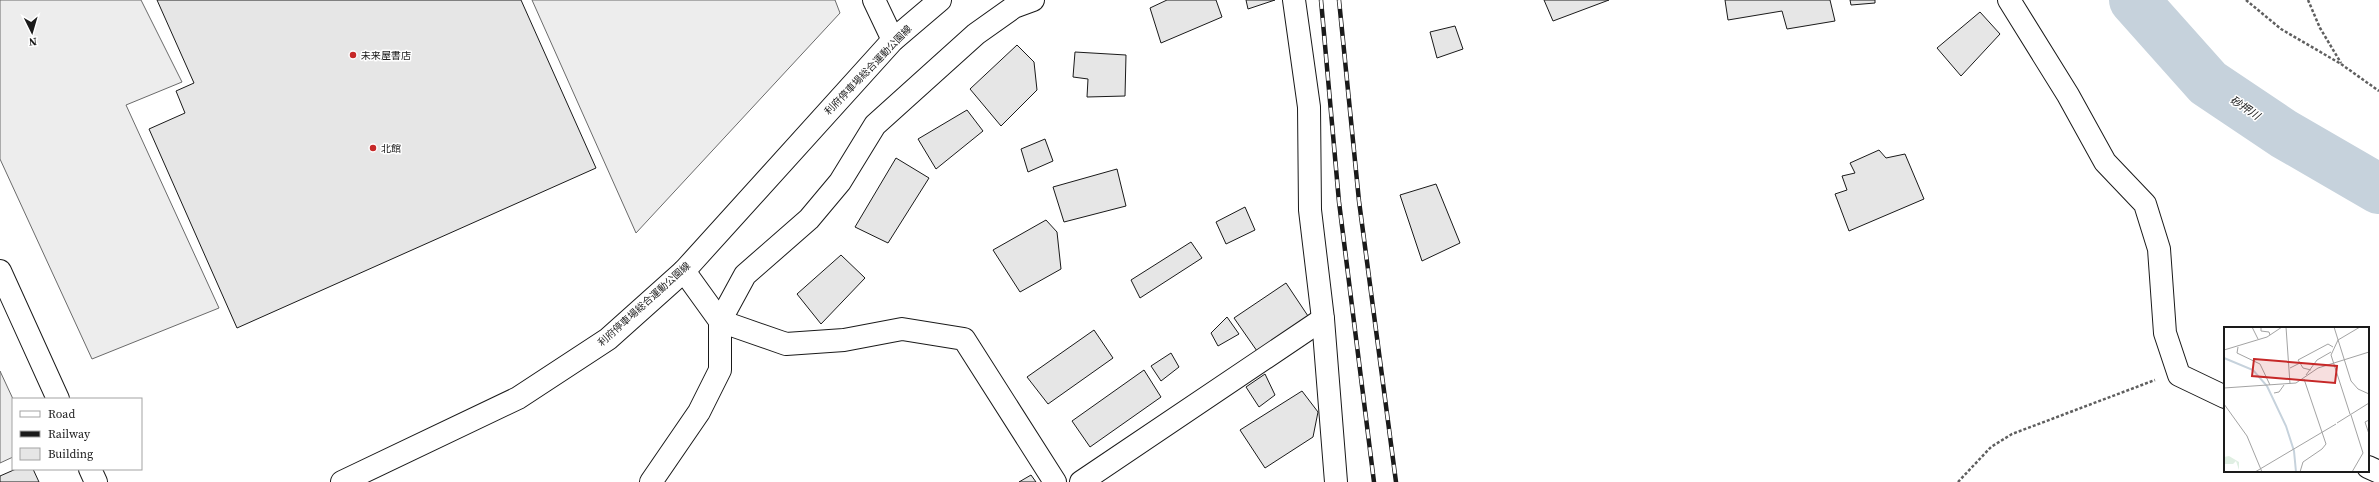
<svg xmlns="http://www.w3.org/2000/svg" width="2379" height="482" font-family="'Source Serif 4','Noto Sans JP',serif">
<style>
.parking{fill:#ededed;stroke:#6a6a6a}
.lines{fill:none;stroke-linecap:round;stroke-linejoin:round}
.river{stroke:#c6d2dc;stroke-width:50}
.building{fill:#e6e6e6;stroke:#1a1a1a}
.minor-casing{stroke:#1a1a1a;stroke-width:24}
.tertiary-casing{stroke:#1a1a1a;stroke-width:24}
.secondary-casing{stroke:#1a1a1a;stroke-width:24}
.path{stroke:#5f5f5f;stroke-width:2.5;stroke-dasharray:3 2;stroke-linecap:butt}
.minor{stroke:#fff;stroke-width:22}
.tertiary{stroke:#fff;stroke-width:22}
.secondary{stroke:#fff;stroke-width:22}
.rail-casing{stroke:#1a1a1a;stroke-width:4.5}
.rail{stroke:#fff;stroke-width:3;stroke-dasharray:9;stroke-linecap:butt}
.poi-dot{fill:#c62828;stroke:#fff;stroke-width:1.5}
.labels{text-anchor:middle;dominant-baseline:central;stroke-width:3;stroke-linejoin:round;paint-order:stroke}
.poi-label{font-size:10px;fill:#1a1a1a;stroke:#fff;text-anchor:start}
.street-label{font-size:10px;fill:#1a1a1a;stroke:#fff}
.water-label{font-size:11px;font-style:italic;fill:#1a1a1a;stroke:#fff}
.inset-river{fill:none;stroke:#c6d2dc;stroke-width:2}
.inset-road{fill:none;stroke:#a3a3a3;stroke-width:1}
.view{fill:#c62828;fill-opacity:0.15;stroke:#c62828;stroke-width:2}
.inset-edge{fill:none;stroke:#1a1a1a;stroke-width:2}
</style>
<rect width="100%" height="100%" fill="#fff"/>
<g class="parking">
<polygon points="0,0 141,0 182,82 126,105 219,308 92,359 0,159"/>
<polygon points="532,0 835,0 840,13 636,233"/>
<polygon points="0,371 13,399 13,457 0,463"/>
</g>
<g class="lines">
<polyline class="river" points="2134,0 2208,83 2284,134 2379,189"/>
</g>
<g class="building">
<polygon points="157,0 521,0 596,168 237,328 149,129 185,113 176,91 194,83"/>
<polygon points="1167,0 1216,0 1222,17 1161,43 1150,8"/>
<polygon points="1246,0 1275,0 1248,9"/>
<polygon points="1544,0 1609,0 1553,21"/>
<polygon points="1725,0 1830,0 1835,21 1787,29 1782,11 1728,20"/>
<polygon points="1850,0 1875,0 1875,3 1851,5"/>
<polygon points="1980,12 2000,34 1961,76 1937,48"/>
<polygon points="1455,26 1463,49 1437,58 1430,32"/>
<polygon points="1017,45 1034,62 1037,90 1001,126 970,89"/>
<polygon points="1075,52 1126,55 1125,96 1087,97 1088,79 1073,77"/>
<polygon points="967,110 983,131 936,169 918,139"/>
<polygon points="1045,139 1053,161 1028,172 1021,149"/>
<polygon points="1879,150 1886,158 1905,154 1924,199 1849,231 1835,194 1847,190 1842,176 1855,173 1850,163"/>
<polygon points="896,158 929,178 888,243 855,227"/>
<polygon points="1117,169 1126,206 1064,222 1053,187"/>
<polygon points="1436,184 1460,243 1422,261 1400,195"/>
<polygon points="1245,207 1255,230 1226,244 1216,222"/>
<polygon points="1046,220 1057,232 1061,269 1020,292 993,250"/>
<polygon points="1191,242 1202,258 1140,298 1131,280"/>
<polygon points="841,255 865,278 821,324 797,294"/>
<polygon points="1286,283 1308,316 1257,351 1234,318"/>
<polygon points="1227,317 1239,334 1218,346 1211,333"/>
<polygon points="1094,330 1113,358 1048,404 1027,377"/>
<polygon points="1171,353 1179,367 1161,381 1151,366"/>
<polygon points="1144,370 1161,397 1090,447 1072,421"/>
<polygon points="1265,374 1275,395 1259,407 1246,387"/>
<polygon points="1302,391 1318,412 1313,437 1265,468 1240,430"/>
<polygon points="16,469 33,469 39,482 0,482 0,476"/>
<polygon points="1031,475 1036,482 1019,482"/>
</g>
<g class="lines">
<g class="minor-casing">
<g id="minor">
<polyline points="1294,0 1309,107 1310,210 1323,319 1336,482"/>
<polyline points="2009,0 2068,95 2105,162 2145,204 2159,249 2165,333 2179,375 2225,397"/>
<polyline points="684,271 720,321 786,344 844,340 902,329 964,339 1055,482"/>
<polyline points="2368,467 2379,472"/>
<polyline points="651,482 699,412 720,370 720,321 745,275 809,219 840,182 875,125 976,34 1014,7 1033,0"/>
<polyline points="1081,482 1323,319"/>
</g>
</g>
<g class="tertiary-casing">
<g id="tertiary">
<polyline points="874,0 893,40"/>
<polyline points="0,271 58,399"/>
<polyline points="90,469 96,482"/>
</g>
</g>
<g class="secondary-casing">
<polyline id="secondary" points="342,482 518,398 608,339 684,271 893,40 940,0"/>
</g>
<g class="path">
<polyline points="2246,0 2281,29 2341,64 2379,91"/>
<polyline points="2308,0 2320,28 2341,63"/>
<polyline points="1958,482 1991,447 2012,434 2155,380"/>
</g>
<use href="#minor" class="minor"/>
<use href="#tertiary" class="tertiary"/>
<use href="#secondary" class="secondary"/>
<g class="rail-casing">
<g id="rail">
<polyline points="1321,0 1339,202 1374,482"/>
<polyline points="1339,0 1359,201 1396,482"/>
</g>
</g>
<use href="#rail" class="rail"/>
</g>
<g class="poi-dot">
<circle cx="353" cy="55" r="4"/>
<circle cx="373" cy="148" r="4"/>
</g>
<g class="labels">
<g class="poi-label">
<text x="361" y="55">未来屋書店</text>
<text x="381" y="148">北館</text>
</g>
<g class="street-label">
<text transform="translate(868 70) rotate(-46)">利府停車場総合運動公園線</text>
<text transform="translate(644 304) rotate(-42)">利府停車場総合運動公園線</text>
</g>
<g class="water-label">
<text transform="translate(2245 108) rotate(34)">砂押川</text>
</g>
</g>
<g transform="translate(2224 327)">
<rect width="145" height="145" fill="#fff"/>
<path d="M5,129L15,135V143L12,134L9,137H0V130Z" fill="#e0efe3"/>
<path class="inset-river" d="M0,31L29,43L43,59L62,99L70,124L72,145"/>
<path class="inset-road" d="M28,0L34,12M37,0V4L45,5L46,8M62,0L66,57M110,0L127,54L134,62L145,67M14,20L13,26L36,37L46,58M0,23L43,10L58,0M76,36L79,41L87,43M66,41L76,36L74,33L104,17L109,20M82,48L93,33L107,25M0,61L72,56L94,41L145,25M50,66L55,65L60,58M0,77L23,109L38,145M126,87L107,28L114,13L136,0M127,88L139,126L128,145M145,93L141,95L145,107M113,96L145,76M31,145L112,97M76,145L79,135L98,122L102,117L80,52"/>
<path class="view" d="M30,32L113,39L111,56L28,49Z"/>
<rect width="145" height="145" class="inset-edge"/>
</g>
<rect x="12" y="398" width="130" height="72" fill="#ffffff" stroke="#a3a3a3"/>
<rect x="20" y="411" width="20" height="6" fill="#ffffff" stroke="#a3a3a3"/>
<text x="48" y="418" font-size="12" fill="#1a1a1a">Road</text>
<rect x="20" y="431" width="20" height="6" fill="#1a1a1a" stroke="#a3a3a3"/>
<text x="48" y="438" font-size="12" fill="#1a1a1a">Railway</text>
<rect x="20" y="448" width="20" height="12" fill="#e6e6e6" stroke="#a3a3a3"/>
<text x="48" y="458" font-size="12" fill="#1a1a1a">Building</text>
<g transform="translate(32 32) rotate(175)" stroke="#ffffff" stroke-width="3" paint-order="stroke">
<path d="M0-3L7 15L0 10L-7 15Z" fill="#1a1a1a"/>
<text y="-6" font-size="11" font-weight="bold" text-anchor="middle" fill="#1a1a1a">N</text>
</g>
</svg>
